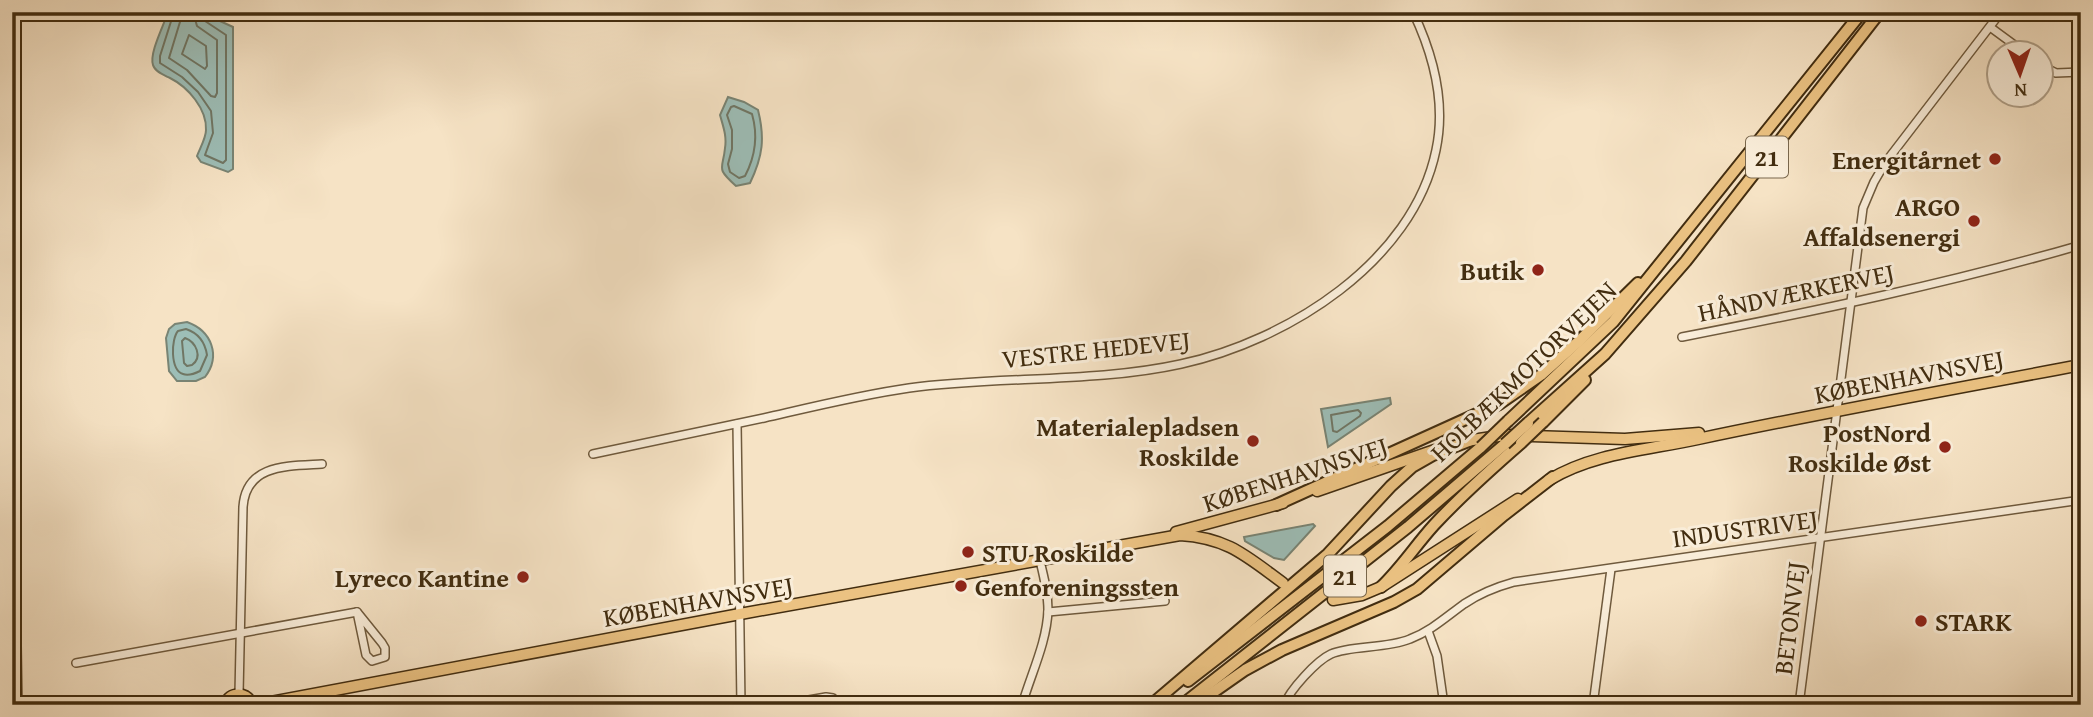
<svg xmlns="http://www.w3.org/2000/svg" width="2093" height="717" font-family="'Gentium Book Plus',serif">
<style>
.water{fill:#9dbeb7;stroke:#798474;stroke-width:2}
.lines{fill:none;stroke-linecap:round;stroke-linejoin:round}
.shore{stroke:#707664;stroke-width:2}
.minor-casing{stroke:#6f5a3d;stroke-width:10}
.major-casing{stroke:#422d10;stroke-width:13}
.highway-casing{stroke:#422d10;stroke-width:14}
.minor{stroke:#f9edd9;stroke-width:7}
.major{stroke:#ebc282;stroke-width:10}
.highway{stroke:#ebc282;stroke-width:10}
.highway-bridge-casing{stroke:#422d10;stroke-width:14;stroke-linecap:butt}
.highway-bridge{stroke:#ebc282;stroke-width:10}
.poi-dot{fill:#8f2418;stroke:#f9edd9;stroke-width:2.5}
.labels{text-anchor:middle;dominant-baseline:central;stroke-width:6;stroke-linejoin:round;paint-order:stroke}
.shield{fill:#f9edd9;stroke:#79674c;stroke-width:2}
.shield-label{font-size:24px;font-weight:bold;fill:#422d10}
.poi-label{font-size:26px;font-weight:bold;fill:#422d10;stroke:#f9edd9;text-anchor:end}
.street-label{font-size:26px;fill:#422d10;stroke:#f9edd9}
</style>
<rect width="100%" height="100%" fill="#f6e3c5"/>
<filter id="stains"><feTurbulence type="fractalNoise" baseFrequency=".00286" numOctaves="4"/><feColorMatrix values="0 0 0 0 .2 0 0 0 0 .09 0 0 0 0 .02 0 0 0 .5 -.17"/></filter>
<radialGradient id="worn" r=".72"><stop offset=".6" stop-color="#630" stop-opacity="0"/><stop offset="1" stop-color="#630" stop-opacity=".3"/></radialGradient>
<g class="water">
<path d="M168,12H208L209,16L233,27V169L228,172L201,162L197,156C200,148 206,138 206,130C207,109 188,87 170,78C164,75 155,72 153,65C149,53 164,25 168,12Z"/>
<path d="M728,97L744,102L758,110C765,138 763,156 750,183L736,186C715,167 723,170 725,148C727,136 723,126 720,115Z"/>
<path d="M187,322C212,331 221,356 205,377L196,381H177L169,371L166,338L169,329L175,324Z"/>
<polygon points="1390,398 1391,404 1328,447 1321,409"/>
<polygon points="1313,524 1315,526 1284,560 1274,558 1245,541 1244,537"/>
</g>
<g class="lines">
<g class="shore">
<polyline points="174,12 160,56 160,63 182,77 198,92 211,111 213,133 205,155 223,163 226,160 226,35 205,21 202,12"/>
<polyline points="183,12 169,58 187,70 211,96 215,97 217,93 217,40 197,26 193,12"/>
<polygon points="189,35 206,46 207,66 205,69 182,54"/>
<path d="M734,106L752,114C758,135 755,157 745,176L739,178L730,172L728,164L732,149V130L727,115L731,107Z"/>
<path d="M186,329C198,333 205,342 207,355L200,371C196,373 188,376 183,374C170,370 171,339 178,331Z"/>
<path d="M185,338C196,342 203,357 192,365L187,366L184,363L182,341Z"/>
<polygon points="1358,410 1361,413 1360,416 1337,432 1333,431 1331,415"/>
</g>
<g class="minor-casing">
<g id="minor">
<polyline points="1990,27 2024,52"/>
<polyline points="2040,65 2056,73 2081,72"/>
<path d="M1682,337C1816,311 1950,283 2081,245"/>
<polyline points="12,349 18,705"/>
<polyline points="737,424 741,705"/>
<path d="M593,454C650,442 707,430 764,418C812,407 860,395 909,388C998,376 1095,383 1181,364C1287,341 1413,262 1436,150C1446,103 1433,54 1413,12"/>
<polygon points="357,612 382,643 385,648 385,657 372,661 366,655"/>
<polyline points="1048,612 1165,601"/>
<polyline points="1428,631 1437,656 1444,705"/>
<polyline points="76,663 357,612"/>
<path d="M239,694L243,507C246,464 287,466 322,464"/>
<polyline points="780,705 826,697 833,698 836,705"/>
<path d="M1022,705C1031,674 1047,642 1048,610C1048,593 1044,577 1040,561"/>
<path d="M1284,705C1290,690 1316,661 1331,654C1351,645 1386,649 1410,639C1431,631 1446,617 1464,604C1479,594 1496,587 1514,582L2081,500"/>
<polyline points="1593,705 1611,569"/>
<polyline points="1799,705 1863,208 1874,182 1885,163 2001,12"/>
</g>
</g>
<g class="major-casing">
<g id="major">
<polyline points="1466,441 1505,435 1625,439 1699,433"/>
<path d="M1549,480C1593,453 1648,450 1698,439C1825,412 1953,389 2081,365"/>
<polyline points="1317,491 1435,450"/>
<polyline points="1176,532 1283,503"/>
<polyline points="1333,600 1362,595 1381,587 1518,499"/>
<path d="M224,705C231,691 246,691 253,705"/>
<path d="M255,705L740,614L1180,535C1228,538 1246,556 1283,583"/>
</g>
</g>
<g class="highway-casing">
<g id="highway">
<polyline points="1508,421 1613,322 1862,12"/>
<polyline points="1543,422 1585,380"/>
<polyline points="1528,423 1605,354 1686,261 1880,12"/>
<polyline points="1276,505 1499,404 1541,375 1579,341 1638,283"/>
<path d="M1381,587C1401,568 1415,546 1434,525C1461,496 1490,470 1521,443"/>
<polyline points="1188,681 1388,526 1481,447"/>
<polyline points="1151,705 1328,554 1391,486 1412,467 1433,455 1471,440"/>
<polyline points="1182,705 1408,527 1505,444"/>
<polyline points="1195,705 1245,670 1282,650 1394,602 1417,589 1504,515 1553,477"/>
</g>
</g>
<use href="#minor" class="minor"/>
<use href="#major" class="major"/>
<use href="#highway" class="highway"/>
<g class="highway-bridge-casing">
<g id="highway-bridge">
<polyline points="1521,443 1543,422"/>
<polyline points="1505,444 1528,423"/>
<polyline points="1481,447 1508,421"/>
</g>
</g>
<use href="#highway-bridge" class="highway-bridge"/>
</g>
<g class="poi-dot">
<circle cx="1995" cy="159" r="7"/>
<circle cx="1974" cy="221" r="7"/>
<circle cx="1538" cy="270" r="7"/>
<circle cx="1253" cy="441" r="7"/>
<circle cx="1945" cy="447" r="7"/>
<circle cx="968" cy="552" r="7"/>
<circle cx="523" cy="577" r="7"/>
<circle cx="961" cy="586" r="7"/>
<circle cx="1921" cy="621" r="7"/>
</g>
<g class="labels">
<g class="shield">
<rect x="1746" y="136.5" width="42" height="41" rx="5"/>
<rect x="1324" y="555.5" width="42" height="41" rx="5"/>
</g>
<g class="shield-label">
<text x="1767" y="157">21</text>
<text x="1345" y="576">21</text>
</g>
<g class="poi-label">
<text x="1981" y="159">Energitårnet</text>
<text x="1960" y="206">ARGO<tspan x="1960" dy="30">Affaldsenergi</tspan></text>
<text x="1524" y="270">Butik</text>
<text x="1239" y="426">Materialepladsen<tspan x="1239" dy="30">Roskilde</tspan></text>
<text x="1931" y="432">PostNord<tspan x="1931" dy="30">Roskilde Øst</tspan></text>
<text x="982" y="552" text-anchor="start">STU Roskilde</text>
<text x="509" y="577">Lyreco Kantine</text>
<text x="975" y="586" text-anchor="start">Genforeningssten</text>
<text x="1935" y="621" text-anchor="start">STARK</text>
</g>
<g class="street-label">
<text transform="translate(1796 292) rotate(-12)">HÅNDVÆRKERVEJ</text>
<text transform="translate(1096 349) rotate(-6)">VESTRE HEDEVEJ</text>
<text transform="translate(1523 371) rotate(-44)">HOLBÆKMOTORVEJEN</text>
<text transform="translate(1909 376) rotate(-11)">KØBENHAVNSVEJ</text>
<text transform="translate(1295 474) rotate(-18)">KØBENHAVNSVEJ</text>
<text transform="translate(1745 528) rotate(-8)">INDUSTRIVEJ</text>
<text transform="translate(698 601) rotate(-10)">KØBENHAVNSVEJ</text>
<text transform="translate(1789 618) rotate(-83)">BETONVEJ</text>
</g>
</g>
<rect width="2093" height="717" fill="none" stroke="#f6e3c5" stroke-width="42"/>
<rect x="14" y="14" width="2065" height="689" fill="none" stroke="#422d10" stroke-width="3.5"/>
<rect x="21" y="21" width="2051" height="675" fill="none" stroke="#422d10" stroke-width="2"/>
<g transform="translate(2020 74) rotate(178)"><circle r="33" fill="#f9edd9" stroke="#b0a089" stroke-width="2"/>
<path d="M0-5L12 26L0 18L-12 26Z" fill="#8f2418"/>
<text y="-10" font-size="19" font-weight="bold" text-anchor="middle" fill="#422d10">N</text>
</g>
<rect width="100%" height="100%" filter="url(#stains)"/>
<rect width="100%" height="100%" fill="url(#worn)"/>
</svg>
